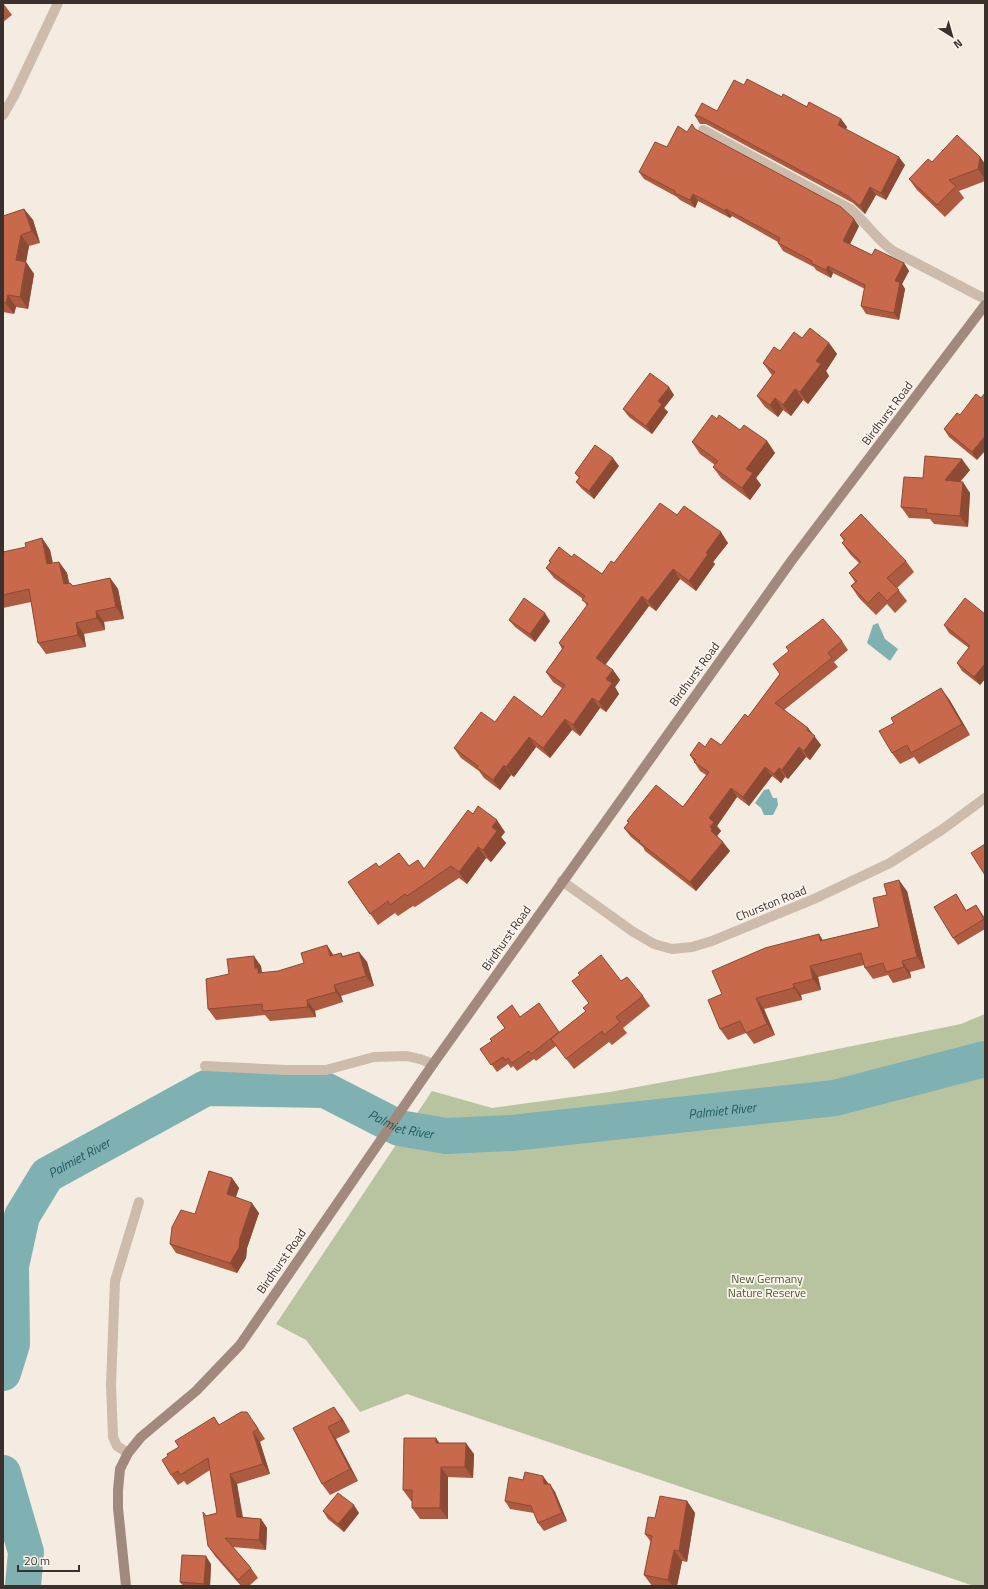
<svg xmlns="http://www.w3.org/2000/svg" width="988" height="1589" font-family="'Titillium Web',sans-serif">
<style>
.green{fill:#b8c4a0}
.water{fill:#7fb0b2}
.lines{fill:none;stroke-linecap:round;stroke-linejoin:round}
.river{stroke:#7fb0b2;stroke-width:36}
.lane{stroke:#cdbbac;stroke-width:10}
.street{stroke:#cdbbac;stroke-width:10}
.secondary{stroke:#a18a7d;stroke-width:10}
.wall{fill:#ac5a40}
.shaded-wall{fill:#8c4a34}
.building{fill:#c8694b;stroke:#8c4a34}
.labels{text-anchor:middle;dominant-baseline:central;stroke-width:3.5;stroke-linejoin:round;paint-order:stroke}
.street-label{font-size:12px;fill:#3b302b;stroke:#fbf5ee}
.park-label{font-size:12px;fill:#4a5a2e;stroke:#fbf5ee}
.water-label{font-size:13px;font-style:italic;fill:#1f5a5e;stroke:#fbf5ee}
</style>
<rect width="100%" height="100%" fill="#f4ebe1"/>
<polygon class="green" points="985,1014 985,1586 974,1586 407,1394 360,1412 306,1340 276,1324 432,1091 492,1108 610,1092 783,1060 961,1024"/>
<g class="water">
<polygon points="878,623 885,639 898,649 890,661 867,643 873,625"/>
<polygon points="769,789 773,798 777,798 778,805 773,815 764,815 761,808 755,803 764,790"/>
</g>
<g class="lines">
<g class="river">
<path id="s1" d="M3,1373L12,1344L11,1266L22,1216L47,1175L206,1088L325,1090L399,1128L446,1136L512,1133L835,1098L985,1059"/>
<polyline points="3,1473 26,1552 23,1586"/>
</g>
<path class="lane" d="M703,130L850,209C866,222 876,239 893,251L985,299"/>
<g class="street">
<polyline points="3,115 14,96 58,3"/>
<polyline points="562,881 632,931 654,944 672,949 692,947 712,941 814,899 890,863 943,829 985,798"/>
<polyline points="205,1066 285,1070 326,1070 374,1057 407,1056 420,1059 433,1064"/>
<polyline points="128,1453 117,1446 113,1437 111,1385 115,1281 139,1202"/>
</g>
<polyline class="secondary" points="126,1586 118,1508 118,1490 120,1469 128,1453 141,1437 196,1391 240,1345 433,1064 792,560 985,305"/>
</g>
<g class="wall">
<polygon points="3,3 12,15 3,22"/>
<polygon points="744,85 782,97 841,119 847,127 846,129 905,165 886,200 876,195 865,214 853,203 706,124 700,124 695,116 717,111"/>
<polygon points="695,129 859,226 850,244 872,255 904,263 909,271 902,284 905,289 899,320 866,314 861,306 865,289 833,273 831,278 816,270 814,267 783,251 778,243 778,242 732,216 730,218 698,201 695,208 680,200 677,197 644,179 639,172 667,147 687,132"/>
<polygon points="980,157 985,164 985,181 959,191 964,198 945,217 917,190 909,179 932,162"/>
<polygon points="24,209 33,220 40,243 29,246 26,262 34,274 28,309 16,307 14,314 3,312 3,216"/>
<polygon points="802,338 829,343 837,354 826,371 829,376 808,404 803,400 791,416 783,410 778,417 765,407 757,396 772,375 771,374 763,363 780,351"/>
<polygon points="674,395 664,408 668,412 652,434 629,417 623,409"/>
<polygon points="957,413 977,460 949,437 944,429"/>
<polygon points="717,419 740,430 767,441 775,453 756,478 761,485 750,500 721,478 713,467 715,465 700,454 692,442"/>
<polygon points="619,466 594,499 582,489 576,482 579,478 575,473"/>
<polygon points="970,470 960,482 970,493 968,527 934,524 930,519 909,518 901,507 923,478"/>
<polygon points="677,515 728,543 713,562 715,564 696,591 680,579 656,611 649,606 605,665 613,670 620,680 615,687 619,694 606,712 600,708 580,736 572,730 550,758 536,747 514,777 511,775 500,790 484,778 479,771 461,758 454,748 495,722 542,717 562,688 553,682 546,672 562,649 559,643 587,606 583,599 554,578 546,568 550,562 549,561 572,557 602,574 614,563"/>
<polygon points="840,535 906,561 914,572 897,588 907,601 895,613 887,604 876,615 859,598 851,586 855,582 849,573 859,563 850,554 842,543 844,541"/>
<polygon points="42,538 50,550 53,563 59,562 67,573 69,583 73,586 110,578 118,589 124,619 104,622 105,630 84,634 86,647 46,654 38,643 31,602 3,608 3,555 26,547"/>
<polygon points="985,614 985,679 980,685 962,671 957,663 969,648 949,633 944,625"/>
<polygon points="509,620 550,621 535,642 515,627"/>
<polygon points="842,641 848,650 834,662 838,667 784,710 808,728 821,745 810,760 806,757 788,779 785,777 781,783 772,776 749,806 737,797 717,826 721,831 717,836 730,851 696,891 645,851 643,847 631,837 624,828 629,823 627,821 683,807 706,775 700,771 690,755 705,747 721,745 748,717 780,674 773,664"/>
<polygon points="949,699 970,735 919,764 914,757 900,764 892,753"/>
<polygon points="473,814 505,832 501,837 506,843 491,862 486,858 467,884 459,878 415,907 413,906 398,916 395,913 378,925 348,882 379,867 409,866 424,869"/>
<polygon points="907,891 925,968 910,972 911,978 893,983 888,975 873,979 865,968 864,965 818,977 821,990 801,995 802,1000 764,1009 775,1035 754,1044 746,1033 728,1040 720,1029 722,994 823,940 879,927"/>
<polygon points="956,894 966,910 976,905 985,918 985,929 958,945 953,938"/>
<polygon points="359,952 367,962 374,986 341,996 343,1002 315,1011 316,1017 270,1021 265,1015 216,1020 208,1009 229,974 261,966 262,973 278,971 341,953 343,956"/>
<polygon points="572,981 621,981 643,996 650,1006 623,1028 627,1033 612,1045 609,1042 574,1069 556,1046 536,1061 534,1059 517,1071 513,1066 511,1068 508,1064 497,1072 480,1049 492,1041 505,1028 497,1017 520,1017 559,1032 585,1012 589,1003"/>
<polygon points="232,1178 239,1188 236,1197 259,1213 247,1248 246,1258 237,1273 176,1253 170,1244 195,1214"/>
<polygon points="214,1417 219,1425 254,1422 265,1439 260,1442 270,1474 237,1484 243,1517 261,1519 267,1528 266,1550 233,1547 251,1568 258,1578 249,1586 241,1586 215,1556 208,1546 206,1516 217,1513 210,1470 187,1485 184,1481 178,1485 171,1475 168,1456"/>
<polygon points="342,1418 350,1432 336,1439 358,1481 330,1495 322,1484 293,1428"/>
<polygon points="440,1443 474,1454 473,1478 448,1477 448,1519 420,1519 412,1508 412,1501 411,1501 403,1490"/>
<polygon points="523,1480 548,1483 555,1492 567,1521 544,1531 538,1523 534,1513 510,1509 505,1501"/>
<polygon points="687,1501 695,1513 687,1562 682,1561 677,1586 652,1586 644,1575 651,1542 645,1534 655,1518"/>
<polygon points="323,1511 359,1513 344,1532 328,1519"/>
<polygon points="211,1564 210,1586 183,1586 180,1582"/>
</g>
<g class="shaded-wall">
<polygon points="841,119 847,127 844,133 838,125"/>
<polygon points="899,157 905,165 886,200 881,193"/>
<polygon points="980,157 985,164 985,179 978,169"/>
<polygon points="870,187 876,195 865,214 860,206"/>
<polygon points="693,194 698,201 695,208 690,200"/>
<polygon points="24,209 33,220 40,243 32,231"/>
<polygon points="726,209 732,216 730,218 725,211"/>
<polygon points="854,219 859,226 848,248 843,241"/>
<polygon points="21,235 29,246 24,272 16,260"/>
<polygon points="26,262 34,274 28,309 20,297"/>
<polygon points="904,263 909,271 902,284 905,289 899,320 894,313 895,281"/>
<polygon points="828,266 833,273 831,278 826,270"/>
<polygon points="8,295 16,307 14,314 6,303"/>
<polygon points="829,343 837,354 826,371 829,376 808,404 800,392 816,361"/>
<polygon points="669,387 674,395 664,408 668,412 652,434 646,426 658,401"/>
<polygon points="795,389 803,400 791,416 783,405"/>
<polygon points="775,398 783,410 778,417 770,405"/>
<polygon points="985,436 985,451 977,460 972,452"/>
<polygon points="767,441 775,453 756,478 761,485 750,500 742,488 746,469"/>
<polygon points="613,458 619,466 594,499 589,491"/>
<polygon points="962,459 970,470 952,491 945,480"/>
<polygon points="963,482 970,493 968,527 960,516"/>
<polygon points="721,532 728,543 713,562 715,564 696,591 689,581 706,553"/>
<polygon points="42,538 50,550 55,576 47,564"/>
<polygon points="59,562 67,573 72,596 64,584"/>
<polygon points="673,569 680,579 656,611 648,601"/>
<polygon points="110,578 118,589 124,619 116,607"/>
<polygon points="642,596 649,606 603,668 596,658"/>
<polygon points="96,611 104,622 105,630 97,618"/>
<polygon points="545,613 550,621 535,642 530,634"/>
<polygon points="76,623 84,634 86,647 78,635"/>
<polygon points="985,664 985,679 980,685 974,677"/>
<polygon points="613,670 620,680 615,687 619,694 606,712 599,702 606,679"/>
<polygon points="941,688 949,699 970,735 962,724"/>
<polygon points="592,698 600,708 580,736 573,725"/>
<polygon points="565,719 572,730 550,758 543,748"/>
<polygon points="808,728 821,745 810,760 804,751 807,730"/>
<polygon points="529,737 536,747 514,777 506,767"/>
<polygon points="799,747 806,757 788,779 782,770"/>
<polygon points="504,765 511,775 500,790 493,780"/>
<polygon points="765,767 772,776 749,806 743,797"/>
<polygon points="779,768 785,777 781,783 774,774"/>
<polygon points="731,788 737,797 717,826 721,831 717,836 719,838 711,831 709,818"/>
<polygon points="497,820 505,832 501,837 506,843 491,862 483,850 492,827"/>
<polygon points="723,842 730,851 696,891 690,882"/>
<polygon points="478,847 486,858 467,884 459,872"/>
<polygon points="899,880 907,891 925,968 917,957"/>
<polygon points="819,934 826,945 820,941"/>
<polygon points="327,945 334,956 330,956"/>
<polygon points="359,952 367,962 374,986 366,976"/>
<polygon points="254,956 261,966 262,974 266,983 255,968"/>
<polygon points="902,961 910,972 911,978 904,967"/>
<polygon points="810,966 818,977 821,990 813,979"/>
<polygon points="793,984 801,995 802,1000 794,988"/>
<polygon points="334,985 341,996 343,1002 336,992"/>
<polygon points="756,998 764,1009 775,1035 767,1024"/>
<polygon points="307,1000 315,1011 316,1017 308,1007"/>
<polygon points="232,1178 239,1188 233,1204 227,1194"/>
<polygon points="252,1203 259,1213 247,1248 246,1258 237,1273 230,1263 240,1238"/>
<polygon points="334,1407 342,1418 350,1432 342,1420"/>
<polygon points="328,1427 336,1439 358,1481 350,1469"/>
<polygon points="253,1432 260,1442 270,1474 263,1464"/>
<polygon points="436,1438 444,1449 436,1443"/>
<polygon points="466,1443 474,1454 473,1478 465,1467"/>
<polygon points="441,1467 448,1477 448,1519 440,1508"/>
<polygon points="230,1474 237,1484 244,1527 237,1517"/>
<polygon points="543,1476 548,1483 549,1492 544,1484"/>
<polygon points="550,1484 555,1492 567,1521 562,1513"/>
<polygon points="687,1501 695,1513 687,1562 679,1551"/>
<polygon points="354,1505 359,1513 344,1532 338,1524"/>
<polygon points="261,1519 267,1528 266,1550 259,1540"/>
<polygon points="674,1550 682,1561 677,1586 673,1586 668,1580"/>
<polygon points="206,1556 211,1564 210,1586 206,1586 204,1584"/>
</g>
<g class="building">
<polygon points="747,79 782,97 783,94 807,107 809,102 841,119 838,125 899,157 881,193 870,187 860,206 848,196 701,117 695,116 702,103 717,111 734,80 744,85"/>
<polygon points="692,124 695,129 841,207 854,219 843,241 872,255 875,249 904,263 895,281 900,282 894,313 861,306 865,285 828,266 826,270 811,263 812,261 778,243 780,238 726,209 725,211 693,194 690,200 675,193 675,191 639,172 655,142 667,147 678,126 687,132"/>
<polygon points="957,135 980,157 978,169 949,180 956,186 937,205 909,179 928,159 932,162"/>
<polygon points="24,209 32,231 21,235 16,260 26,262 20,297 8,295 6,303 3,302 3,216"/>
<polygon points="810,328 829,343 816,361 821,364 800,392 795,389 783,405 775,398 770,405 757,396 775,372 763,363 774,347 780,351 794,332 802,338"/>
<polygon points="650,373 669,387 658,401 662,404 646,426 623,409"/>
<polygon points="985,393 985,436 972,452 944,429 957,413 960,415 976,394 981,398"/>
<polygon points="712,415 717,419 719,415 740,430 744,425 767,441 746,469 753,473 742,488 713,467 718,461 692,442"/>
<polygon points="595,445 613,458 589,491 576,482 580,477 575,473"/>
<polygon points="925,456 962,459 945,480 963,482 960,516 926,513 927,509 901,507 904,477 923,478"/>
<polygon points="660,503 677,515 684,506 721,532 706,553 708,554 689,581 673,569 648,601 642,596 596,658 613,670 606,679 612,683 599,702 592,698 573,725 565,719 543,748 529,737 506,767 504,765 493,780 477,768 478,766 454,748 481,712 495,722 514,696 542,717 565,685 546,672 564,647 559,643 588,604 582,600 585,596 546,568 551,562 549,561 559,547 572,557 574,554 602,574 611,561 614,563"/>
<polygon points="861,514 906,561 887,578 899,590 887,601 879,592 868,603 851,586 857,581 849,573 861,562 842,543 845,540 840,535"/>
<polygon points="42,538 47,564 59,562 64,584 70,583 73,586 110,578 116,607 96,611 97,618 76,623 78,635 38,643 29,589 3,595 3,555 4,554 3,552 26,547 25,543"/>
<polygon points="524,598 545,613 530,634 509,620"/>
<polygon points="965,598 985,614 985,664 974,677 957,663 970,646 944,625"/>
<polygon points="823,619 842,641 828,653 832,658 775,703 808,728 807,730 815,736 804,751 799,747 782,770 779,768 774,774 765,767 743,797 731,788 709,818 714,822 710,827 712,829 711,831 723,842 690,882 639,842 640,841 624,828 629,822 627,821 656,785 683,807 709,772 694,762 696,760 690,755 699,742 705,747 711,738 721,745 745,714 748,717 780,674 773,664 789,651 786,647"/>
<polygon points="941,688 962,724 911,753 907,745 892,753 879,731 894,723 891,718"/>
<polygon points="478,806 497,820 492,827 497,831 483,850 478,847 459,872 451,866 407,896 405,894 390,905 388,901 370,914 348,882 376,863 379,867 399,853 409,866 418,860 424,869 468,810 473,814"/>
<polygon points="985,844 985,875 971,853"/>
<polygon points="899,880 917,957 902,961 904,967 886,972 883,963 865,968 861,953 810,966 813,979 793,984 794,988 756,998 767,1024 746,1033 740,1021 720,1029 708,1000 722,994 712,971 765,948 819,934 820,941 879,927 873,898 887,895 884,884"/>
<polygon points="956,894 966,911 976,905 984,919 953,938 934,907"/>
<polygon points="327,945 330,956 341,953 342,957 359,952 366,976 334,985 336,992 307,1000 308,1007 263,1011 262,1004 208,1009 206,979 229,974 227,959 254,956 255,968 258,968 258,973 278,971 304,963 301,953"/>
<polygon points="601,955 621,981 627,977 643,996 616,1017 620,1022 604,1035 602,1031 566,1059 551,1039 586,1011 583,1008 589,1003 572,981 580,975 578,973"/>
<polygon points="539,1003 559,1032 531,1054 529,1051 512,1063 508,1058 505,1060 503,1057 491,1065 480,1049 492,1041 490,1039 505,1028 497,1017 512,1005 520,1017"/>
<polygon points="209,1171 232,1178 227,1194 252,1203 240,1238 239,1248 230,1263 170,1244 172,1227 181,1210 195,1214"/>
<polygon points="334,1407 342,1420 328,1427 350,1469 322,1484 293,1428"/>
<polygon points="241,1412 247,1412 258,1429 253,1432 263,1464 230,1474 237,1517 261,1519 259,1540 225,1538 251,1568 238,1580 208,1546 203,1512 206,1516 217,1513 208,1458 180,1475 178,1471 171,1475 162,1460 168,1456 167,1454 179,1447 175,1441 214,1417 219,1425"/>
<polygon points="404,1438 436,1438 436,1443 466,1443 465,1467 441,1467 440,1508 412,1508 412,1490 403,1490"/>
<polygon points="525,1472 543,1476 544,1484 550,1484 562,1513 538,1523 531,1506 505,1501 509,1477 523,1480"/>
<polygon points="338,1493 354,1505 338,1524 323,1511"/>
<polygon points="660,1496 687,1501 679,1551 674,1550 668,1580 644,1575 652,1536 645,1534 648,1517 655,1518"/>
<polygon points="182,1555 206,1556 204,1584 180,1582"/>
</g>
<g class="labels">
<g class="street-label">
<text transform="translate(887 413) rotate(-53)">Birdhurst Road</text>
<text transform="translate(694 674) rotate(-54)">Birdhurst Road</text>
<text transform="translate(771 903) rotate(-22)">Churston Road</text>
<text transform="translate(506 938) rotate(-55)">Birdhurst Road</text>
<text transform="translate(281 1261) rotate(-55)">Birdhurst Road</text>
</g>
<g class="park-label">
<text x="767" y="1278">New Germany<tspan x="767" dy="14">Nature Reserve</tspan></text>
</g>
<g class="water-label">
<text stroke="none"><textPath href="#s1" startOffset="916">Palmiet River</textPath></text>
<text stroke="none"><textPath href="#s1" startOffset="592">Palmiet River</textPath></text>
<text stroke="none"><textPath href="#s1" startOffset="244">Palmiet River</textPath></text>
</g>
</g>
<rect width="988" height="1589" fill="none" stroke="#3b302b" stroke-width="8"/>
<g transform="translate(952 36) rotate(143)" stroke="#fbf5ee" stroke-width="3" paint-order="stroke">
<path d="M0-3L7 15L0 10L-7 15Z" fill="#3b302b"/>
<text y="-6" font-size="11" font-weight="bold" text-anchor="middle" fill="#3b302b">N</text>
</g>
<path d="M18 1565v6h61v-6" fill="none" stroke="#3b302b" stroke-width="2"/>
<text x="24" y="1565" font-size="12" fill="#3b302b" stroke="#fbf5ee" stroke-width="3" paint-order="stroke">20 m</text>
</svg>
